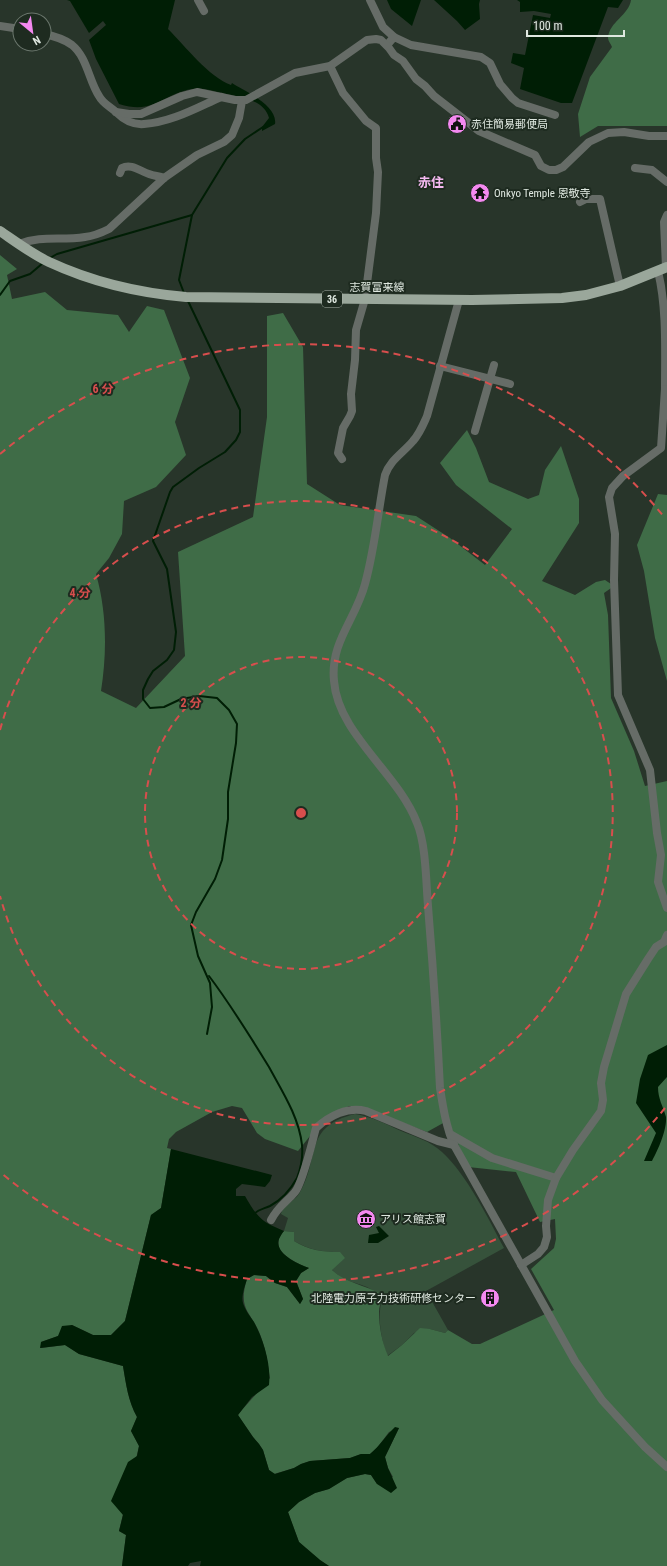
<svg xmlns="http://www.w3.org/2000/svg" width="667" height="1566" font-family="'Roboto Condensed','Noto Sans JP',sans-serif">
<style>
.green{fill:#36523b}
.forest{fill:#3f6c47}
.water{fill:#001e05}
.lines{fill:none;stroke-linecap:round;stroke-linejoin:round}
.stream{stroke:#001e05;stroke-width:2}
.minor{stroke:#666c67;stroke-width:8}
.major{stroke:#9aa79b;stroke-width:10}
.ring{fill:none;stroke:#d84e4d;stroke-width:2;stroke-dasharray:7 5}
.labels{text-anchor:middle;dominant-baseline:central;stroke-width:4;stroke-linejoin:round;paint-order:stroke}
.shield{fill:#1e2b20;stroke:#a5afa6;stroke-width:1}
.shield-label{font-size:10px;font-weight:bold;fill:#dfe8e0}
.poi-label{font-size:11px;fill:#dfe8e0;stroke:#1e2b20;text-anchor:start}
.street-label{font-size:11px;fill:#dfe8e0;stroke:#1e2b20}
.quarter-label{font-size:13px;font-weight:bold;fill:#f4b8f0;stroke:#1e2b20}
.centre{fill:#d84e4d;stroke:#1e2b20;stroke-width:2}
.ring-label{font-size:12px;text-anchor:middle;font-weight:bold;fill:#d84e4d;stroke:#1e2b20;stroke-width:4;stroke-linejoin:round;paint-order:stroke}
</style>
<rect width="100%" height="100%" fill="#28352a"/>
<path class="green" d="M355,1114C372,1117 386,1124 401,1131C416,1137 430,1141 442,1152C467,1175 488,1218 504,1248L426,1291L448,1330L445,1333L430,1329L414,1333L402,1345L387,1356C381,1338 377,1318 382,1299C377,1295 372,1289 367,1287C352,1281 345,1282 332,1270L340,1252C323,1252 309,1250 294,1241V1232L284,1231L288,1218L281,1214C283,1204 294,1202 299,1194C321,1158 302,1127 355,1114Z"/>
<g class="forest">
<path d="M631,0H667V126H598L580,137L578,114L590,77L612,47C611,44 608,41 608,38C609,22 629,15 631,0Z"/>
<path d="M0,255L17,269L7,275L12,299L45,292L67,310L118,315L129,332L147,306L164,310L190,378L175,422L186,455L156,487L124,501L122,534L109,558L96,574C107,612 107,653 101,691L136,708L185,656L178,552L253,517L267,417V316L283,313L303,347L307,484L340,505L416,516L450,538L485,565L512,529L456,485L440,463L467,430L476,448L489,482L528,499L539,495L545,470L561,446L579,499V523L542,581L575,595L596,582L605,580L614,586L604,593L608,615L611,698L634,751L645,786L667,781V1566H329L320,1560L299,1542L288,1512L299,1502L315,1493L329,1489L347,1478L365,1474L371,1475L377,1484L393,1477L388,1468L385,1457L399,1428L389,1432L377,1448L370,1454H361L350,1458L310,1461L301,1464L294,1468L274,1474L269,1470L263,1450L259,1444L253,1437L238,1415C248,1402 260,1391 270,1378C268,1364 266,1351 261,1337C252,1311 237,1311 247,1279L254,1275L266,1276L275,1283L287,1287L300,1304L303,1299L296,1281L301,1273L309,1268C299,1264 274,1254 279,1239C280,1236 282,1233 284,1231L294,1232V1241C308,1250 323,1252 340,1252L345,1258L332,1270C346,1283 365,1285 381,1294C382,1301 379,1306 379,1312C379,1327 382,1342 388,1356L402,1345L420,1328L430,1329L445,1333L448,1330L472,1344H480L554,1310L531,1269L554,1248L556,1239L555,1219L540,1222L516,1172L468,1167L450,1125L445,1122L427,1132L359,1106H349L322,1121L298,1151L265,1139L257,1133L242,1108L232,1106L212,1112L176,1132L169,1139L167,1148L171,1149L161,1208L151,1215L125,1321L111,1335H93L72,1325L58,1336L41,1342V1348L65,1345L79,1354L123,1366C126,1384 128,1401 137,1417L131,1431L139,1446L119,1531L126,1535L122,1566H0Z"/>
<polygon points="658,494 667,495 667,681 655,638 644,571 637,545"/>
</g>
<g class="water">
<path d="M67,0H175L168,29C185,46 209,77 231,85L232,83C244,91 278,105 275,124L262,131V127L269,118C264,99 239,97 223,93C213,91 203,87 192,89C162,94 155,115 119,104L96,59L89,40L106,25L103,21L89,33L70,1Z"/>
<polygon points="387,0 421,0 412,26 391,9"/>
<polygon points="434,0 480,0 479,4 480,19 465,30 457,21"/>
<polygon points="517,0 623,0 618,8 608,7 572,103 561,103 520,89 524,68 511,63 513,53 525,55 533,15 550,18 551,14 534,11 520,12 520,2"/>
<path d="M667,1045V1077L658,1087C658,1099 663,1106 666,1117C667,1130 658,1150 652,1161H644L656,1133L636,1103L640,1079L648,1055Z"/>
<path d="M171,1149L272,1175L270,1181L265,1187L242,1184L236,1189V1196H245C257,1217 261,1222 284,1231C282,1233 280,1237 279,1239C274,1254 299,1264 309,1268L301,1273L296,1281L303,1299L300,1304L287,1287L275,1283L266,1276L254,1275L247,1279C245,1286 241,1296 243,1303C245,1310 250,1316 254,1322C264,1341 271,1364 269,1385L252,1397L238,1415L253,1437L259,1444L263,1450L269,1470L275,1474L294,1468L301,1464L310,1461L350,1458L361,1454H370C380,1446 386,1435 395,1427L399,1428L385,1457L388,1468L397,1488L391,1493L377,1484L371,1475L365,1474L347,1478L329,1489L315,1493L299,1502L288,1512L299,1542L320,1560L329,1566H200L201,1561L190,1563L188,1566H122L126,1535L119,1531L123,1515L111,1501L128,1462L137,1456L139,1446L131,1431L137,1417C128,1401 126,1384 123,1366L79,1354L65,1345L40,1348L41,1342L58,1336L62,1326L72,1325L93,1335H111L125,1321L151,1215L161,1208Z"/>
<polygon points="379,1226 389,1236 378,1243 368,1243 369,1235 379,1233 376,1227"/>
</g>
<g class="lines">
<g class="stream">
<polyline points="50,258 57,254 192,215"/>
<polyline points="184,293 179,280 192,215 227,158 245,139 263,127"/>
<polyline points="0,295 10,281 30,274 43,263"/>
<polyline points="188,301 240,410 240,432 236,440 225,452 199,468 173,487 170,492 153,541 167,569 176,632 174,650 167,660 153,671 148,679 143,690 143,699 150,708 164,707 181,699 199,696 217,698 229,710 237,724 236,743 228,792 228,819 222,860 215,879 196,912 191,925 198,956 210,983 212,1007 207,1034"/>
<path d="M209,976C231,1005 250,1036 269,1067C282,1091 299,1117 302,1145C303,1156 301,1168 297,1178C291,1189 281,1200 270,1206C263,1209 259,1209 254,1214"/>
</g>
<g class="minor">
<polyline points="198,0 204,11"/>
<polyline points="370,0 383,27 394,37"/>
<polyline points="0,26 20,29"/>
<path d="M44,34C54,36 64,39 72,45C87,57 89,81 99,96C103,104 111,107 117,113C124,120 133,125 144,124C172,122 196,108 221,97"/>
<polyline points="387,45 394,37 411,45 481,57 490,63 500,84 512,98 518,103 555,115"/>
<polyline points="330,66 343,93 366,121 376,128 376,158 378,172 376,213 365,299 356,330 355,360 351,394 352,411 350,416 343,428 338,453 342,459"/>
<polyline points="116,112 129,114 141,114 182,96 197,92 235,100 246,100 295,73 330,66 367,40 376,39 381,40 389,48 394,55 403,61 416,79 425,86 434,96 479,131 535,155 541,166 549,170 556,170 563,167 589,142 608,133 624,132 649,136 667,136"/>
<polyline points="635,168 652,170 667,182"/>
<path d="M120,173L122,168C131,163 140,171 149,174C154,176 159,176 164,178"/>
<polyline points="580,202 586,199 600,199 620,286"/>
<path d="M19,244C42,235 61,241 85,237C93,236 101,233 109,229L164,178L197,155L224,142L232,135L239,118L242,101"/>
<polyline points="666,267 664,222 667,215"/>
<path d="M658,271C667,309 665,349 665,389L666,394"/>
<path d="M459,300L427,416C423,425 420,433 413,441C403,453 390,460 385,475C378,511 375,548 365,584C356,619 330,642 334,681C338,734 398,773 417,823C426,844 426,882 428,906C433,967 437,1027 440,1088C443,1107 446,1127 454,1145L575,1361L602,1400L645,1447L667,1467"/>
<polyline points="440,366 510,384"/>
<polyline points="665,389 661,448 623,476 612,488 609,497 615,534 614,580 618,695 650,770 657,833 661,855 658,882 667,908"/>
<polyline points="475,431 494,365"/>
<polyline points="450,1134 492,1158 556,1178"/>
<path d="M271,1220C279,1205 286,1203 295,1192C303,1182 312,1142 316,1128C329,1116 348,1106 366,1111L438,1141L454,1145"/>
<polyline points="521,1265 538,1254 544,1247 547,1237 546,1226 548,1200 556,1178 573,1150 601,1111 603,1100 601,1083 604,1067 626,994 648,959 656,947 664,942 667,935"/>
</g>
<path class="major" d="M0,231C16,242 32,254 49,262C92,282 139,293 186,297L472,300L562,298L586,295L620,286L667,267"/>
</g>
<g class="ring">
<circle cx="301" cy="813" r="156"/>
<path d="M0 730A312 312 0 1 1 0 896"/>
<path d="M665 1108A468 468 0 0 1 0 1172M0 454A468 468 0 0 1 665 518"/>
</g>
<defs>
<g id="civic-disc" transform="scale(1)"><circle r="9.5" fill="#f489f0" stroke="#1e2b20"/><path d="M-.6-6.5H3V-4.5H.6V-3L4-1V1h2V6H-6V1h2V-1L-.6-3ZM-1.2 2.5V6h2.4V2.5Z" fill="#111"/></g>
<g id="temple-disc" transform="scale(1)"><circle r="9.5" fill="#f489f0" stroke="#1e2b20"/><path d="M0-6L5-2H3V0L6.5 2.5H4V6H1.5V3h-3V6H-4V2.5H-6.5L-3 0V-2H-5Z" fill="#111"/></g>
<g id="museum-disc" transform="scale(1)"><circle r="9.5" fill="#f489f0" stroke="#1e2b20"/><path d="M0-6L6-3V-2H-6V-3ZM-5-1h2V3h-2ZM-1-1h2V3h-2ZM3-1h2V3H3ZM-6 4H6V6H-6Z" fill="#111"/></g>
<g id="building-disc" transform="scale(1)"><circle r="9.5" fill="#f489f0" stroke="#1e2b20"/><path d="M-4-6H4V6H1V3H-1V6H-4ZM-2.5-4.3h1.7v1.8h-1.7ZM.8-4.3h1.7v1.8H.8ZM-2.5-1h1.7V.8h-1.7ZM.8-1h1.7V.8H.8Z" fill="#111"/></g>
</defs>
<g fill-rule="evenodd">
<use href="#civic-disc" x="457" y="124"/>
<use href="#temple-disc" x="480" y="193"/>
<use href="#museum-disc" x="366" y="1219"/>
<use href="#building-disc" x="490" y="1298"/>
</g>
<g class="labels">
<rect class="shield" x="322" y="291" width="20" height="16" rx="3"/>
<g class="shield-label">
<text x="332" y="299">36</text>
</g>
<g class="poi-label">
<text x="471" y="124">赤住簡易郵便局</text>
<text x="494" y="193">Onkyo Temple 恩敬寺</text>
<text x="380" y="1219">アリス館志賀</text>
<text x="476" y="1298" text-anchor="end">北陸電力原子力技術研修センター</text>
</g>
<g class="street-label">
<text x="377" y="287">志賀富来線</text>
</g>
<g class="quarter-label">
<text x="431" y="182">赤住</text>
</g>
</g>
<circle cx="301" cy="813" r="6" class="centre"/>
<g class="ring-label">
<text x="103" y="393">6 分</text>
<text x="80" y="597">4 分</text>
<text x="191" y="707">2 分</text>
</g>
<g transform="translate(32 32) rotate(151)"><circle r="19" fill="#1e2b20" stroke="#6b776d"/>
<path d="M0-3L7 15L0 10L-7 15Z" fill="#f489f0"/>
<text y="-6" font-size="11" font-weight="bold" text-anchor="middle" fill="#dfe8e0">N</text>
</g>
<path d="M527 30v6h97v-6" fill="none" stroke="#dfe8e0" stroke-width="2"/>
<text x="533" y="30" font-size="12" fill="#dfe8e0" stroke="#1e2b20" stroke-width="3" paint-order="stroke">100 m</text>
</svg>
